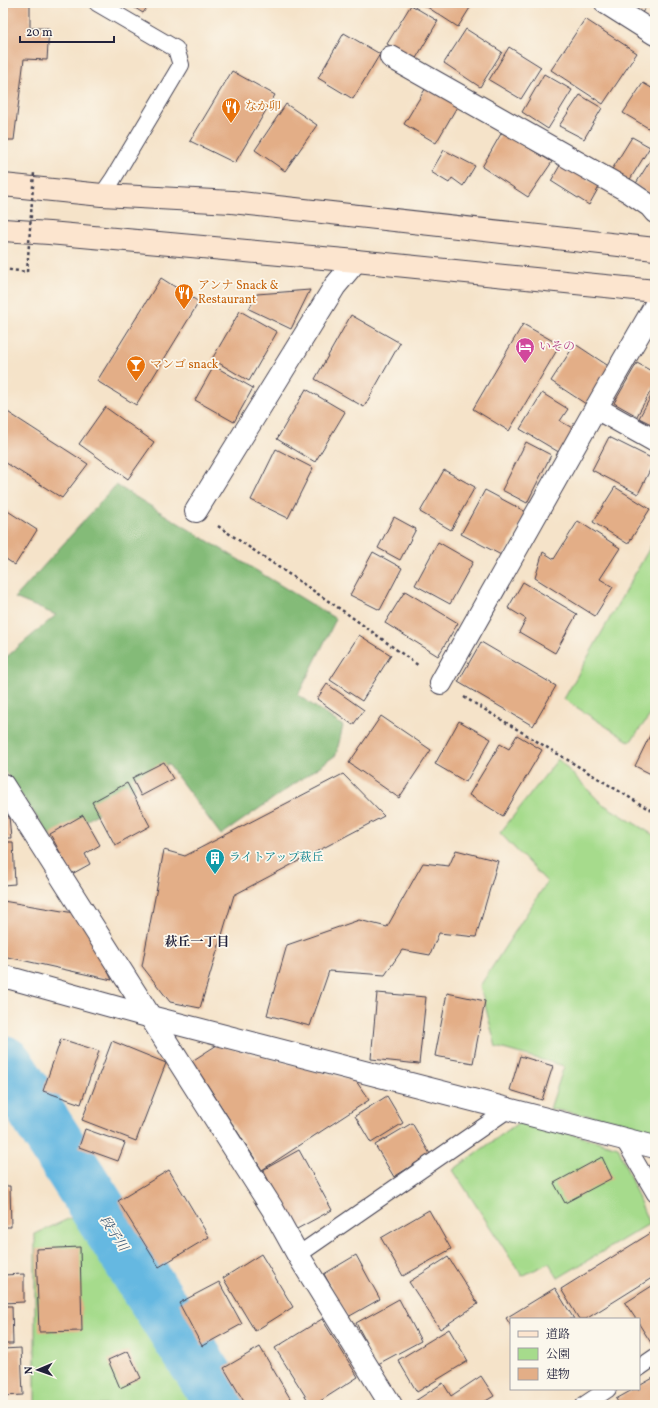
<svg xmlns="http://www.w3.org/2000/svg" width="658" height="1408" font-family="Vollkorn,'Noto Serif JP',serif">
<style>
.green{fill:#a6db8c;stroke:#647e64}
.forest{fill:#84bb78;stroke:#536e5a}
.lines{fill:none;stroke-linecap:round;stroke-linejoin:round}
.river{stroke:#65b8e1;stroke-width:56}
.building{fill:#e3ae87}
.lane-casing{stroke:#423f50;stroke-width:18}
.street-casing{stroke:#423f50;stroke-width:24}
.secondary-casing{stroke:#423f50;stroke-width:24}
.path{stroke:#423f50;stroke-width:2.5;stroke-dasharray:3 3;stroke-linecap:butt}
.lane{stroke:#fff;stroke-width:16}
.street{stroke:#fff;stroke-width:22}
.secondary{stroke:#fce5cf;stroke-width:22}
.path-bridge{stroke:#423f50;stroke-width:2.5;stroke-dasharray:3 3;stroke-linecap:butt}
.labels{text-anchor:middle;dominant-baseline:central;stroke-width:3.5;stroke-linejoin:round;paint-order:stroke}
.food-label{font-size:12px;fill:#c56008;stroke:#fbf7ec;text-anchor:start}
.hotel-label{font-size:12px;fill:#b23c85;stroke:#fbf7ec;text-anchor:start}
.culture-label{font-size:12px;fill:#0d838f;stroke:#fbf7ec;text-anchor:start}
.neighbourhood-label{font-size:13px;font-weight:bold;fill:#22223b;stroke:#fbf7ec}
.water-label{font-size:13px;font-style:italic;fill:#395675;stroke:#fbf7ec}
</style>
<rect width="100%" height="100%" fill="#fbf7ec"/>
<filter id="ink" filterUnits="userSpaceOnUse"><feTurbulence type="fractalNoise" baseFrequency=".025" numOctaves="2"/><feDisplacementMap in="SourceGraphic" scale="8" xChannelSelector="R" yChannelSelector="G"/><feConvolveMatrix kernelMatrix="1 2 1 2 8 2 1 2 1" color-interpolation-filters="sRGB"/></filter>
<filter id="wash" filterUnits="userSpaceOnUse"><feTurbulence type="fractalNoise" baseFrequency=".012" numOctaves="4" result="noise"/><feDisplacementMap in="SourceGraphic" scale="16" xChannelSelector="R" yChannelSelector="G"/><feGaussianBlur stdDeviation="0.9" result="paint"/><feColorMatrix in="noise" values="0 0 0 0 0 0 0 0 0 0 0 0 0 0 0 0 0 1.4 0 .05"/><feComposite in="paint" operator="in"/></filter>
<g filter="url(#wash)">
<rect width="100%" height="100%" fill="#f5e3c9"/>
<g class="green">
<polygon points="653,542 655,543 655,709 630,742 564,699"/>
<polygon points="558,759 601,803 655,836 655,1132 614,1120 550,1109 564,1066 496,1047 480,986 547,882 500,833"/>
<polygon points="522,1120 618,1147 649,1224 558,1278 549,1263 522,1276 453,1170"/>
<polygon points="86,1211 199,1405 35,1405 35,1234"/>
</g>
<polygon class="forest" points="116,485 336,619 298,695 343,726 336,755 221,835 168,764 55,843 3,769 3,660 56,615 15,598"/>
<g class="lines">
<polyline class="river" points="3,1063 6,1065 224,1405"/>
</g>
<g id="blocks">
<g class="building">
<polygon points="3,3 30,3 30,28 49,28 47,60 24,59 14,140 3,140"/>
<polygon points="127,3 150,3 143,13"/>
<polygon points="421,3 473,3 458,27"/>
<polygon points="624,3 649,3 641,14"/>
<polygon points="411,5 438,21 415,60 387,44"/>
<polygon points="585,19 637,53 603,104 551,70"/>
<polygon points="466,29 502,52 480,87 444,63"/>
<polygon points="344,33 380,54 353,99 318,78"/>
<polygon points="509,47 541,67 521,99 489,80"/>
<polygon points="232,71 275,95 235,163 190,141"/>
<polygon points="544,74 572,90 548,129 522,112"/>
<polygon points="643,83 655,90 655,132 623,113"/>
<polygon points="427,86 458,105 436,143 404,124"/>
<polygon points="580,95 602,108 584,139 559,126"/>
<polygon points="286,104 317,125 285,171 255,150"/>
<polygon points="502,132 552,162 528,197 482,167"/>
<polygon points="632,137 650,147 629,181 611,171"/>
<polygon points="444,150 475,166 463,186 452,178 449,183 431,172"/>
<polygon points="655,153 655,197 635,185"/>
<polygon points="562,162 599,187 589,205 551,181"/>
<polygon points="161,278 199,302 136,405 97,381"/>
<polygon points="310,290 291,329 249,309 257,294"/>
<polygon points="240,311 277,332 249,381 212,359"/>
<polygon points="351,315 400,343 364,407 315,379"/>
<polygon points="523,324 560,345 509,431 473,409"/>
<polygon points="575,344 610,367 586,404 551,381"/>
<polygon points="637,363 655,373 655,383 637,416 614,403"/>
<polygon points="214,366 253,388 234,422 195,400"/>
<polygon points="306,389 345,412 315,462 277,439"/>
<polygon points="655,389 655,426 639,418"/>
<polygon points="542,393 568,409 560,421 576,430 562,454 520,429"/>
<polygon points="105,407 154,442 128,479 79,444"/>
<polygon points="3,409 88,464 62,498 3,461"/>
<polygon points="609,437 655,460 638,494 592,470"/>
<polygon points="526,442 551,455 527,503 502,490"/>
<polygon points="276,449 313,468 288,518 251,500"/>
<polygon points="444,470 475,487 451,530 420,512"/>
<polygon points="615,487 650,509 628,544 593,522"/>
<polygon points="485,490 526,512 503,556 461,534"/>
<polygon points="3,508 37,530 15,565 3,557"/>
<polygon points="394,517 416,529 400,560 378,548"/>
<polygon points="578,521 620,548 600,579 613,587 595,616 535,578 543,552 554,559"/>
<polygon points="438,542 473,562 450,604 415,585"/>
<polygon points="373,552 402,568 380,610 350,595"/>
<polygon points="523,582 577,614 555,653 519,632 526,619 508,608"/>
<polygon points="405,591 458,623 438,656 385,623"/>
<polygon points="359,635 391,655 362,701 330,680"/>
<polygon points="481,642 556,686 533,726 458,682"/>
<polygon points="327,684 364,710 353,725 317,699"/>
<polygon points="381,716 431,750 399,798 349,763"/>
<polygon points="459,721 491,739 466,782 435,764"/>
<polygon points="655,725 655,776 635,766"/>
<polygon points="517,735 542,750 503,816 469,795 500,744 509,749"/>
<polygon points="164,762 173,779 141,796 132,778"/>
<polygon points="343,774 384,816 234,895 200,1008 170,1002 142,966 164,850 185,856"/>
<polygon points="127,783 150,826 115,845 92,802"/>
<polygon points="83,815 100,845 85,854 90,864 72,874 50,834"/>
<polygon points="9,816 11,838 3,838 3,817"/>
<polygon points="3,842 13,842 15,884 3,885"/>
<polygon points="456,850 498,861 476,937 439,933 430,955 402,950 385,975 329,971 310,1026 267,1015 287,945 359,920 387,927 423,863 449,866"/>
<polygon points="3,901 80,914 112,980 3,956"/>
<polygon points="377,993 426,997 419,1064 371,1059"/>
<polygon points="447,993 485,1001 473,1063 435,1056"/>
<polygon points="61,1039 99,1051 81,1104 43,1091"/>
<polygon points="112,1041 166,1063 136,1141 82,1120"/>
<polygon points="217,1045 356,1081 369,1100 262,1170 192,1061"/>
<polygon points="520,1056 553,1066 542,1100 510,1090"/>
<polygon points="387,1096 403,1123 371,1143 355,1116"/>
<polygon points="412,1123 430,1154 394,1177 375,1145"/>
<polygon points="85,1129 125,1143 118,1161 79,1147"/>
<polygon points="299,1150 332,1210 295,1230 263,1170"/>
<polygon points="602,1157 612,1178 565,1203 554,1183"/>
<polygon points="169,1170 209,1237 159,1267 118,1201"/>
<polygon points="3,1186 10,1186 11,1227 3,1227"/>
<polygon points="429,1210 451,1249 403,1276 381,1238"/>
<polygon points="654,1231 655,1276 586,1319 579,1319 561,1289"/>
<polygon points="80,1247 82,1331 39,1332 36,1249"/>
<polygon points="261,1254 293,1307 255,1331 223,1278"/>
<polygon points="356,1255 380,1299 348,1317 324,1274"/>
<polygon points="448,1257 478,1304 440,1329 409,1282"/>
<polygon points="24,1274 24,1302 3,1303 3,1275"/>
<polygon points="219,1282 242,1324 202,1346 179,1303"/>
<polygon points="655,1284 655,1345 653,1346 639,1324 639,1319 636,1319 625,1303"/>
<polygon points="555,1288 574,1319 511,1319 511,1326 506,1318"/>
<polygon points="399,1299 421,1341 378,1364 356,1323"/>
<polygon points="3,1306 12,1306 13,1344 3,1344"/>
<polygon points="322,1319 358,1377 314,1405 311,1405 275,1348"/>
<polygon points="449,1329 468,1361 417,1392 398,1360"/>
<polygon points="260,1347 294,1405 246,1405 224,1368"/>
<polygon points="21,1348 23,1395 3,1396 3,1349"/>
<polygon points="128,1351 141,1378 120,1388 108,1360"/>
<polygon points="481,1376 494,1396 479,1405 409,1405 443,1383 451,1396"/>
<polygon points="655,1377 655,1405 620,1405 616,1399 634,1389 639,1389 639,1386"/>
</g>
</g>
</g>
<g filter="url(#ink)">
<use href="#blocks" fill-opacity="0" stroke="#423f50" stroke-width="1"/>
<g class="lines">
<g class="lane-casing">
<g id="lane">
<polyline points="97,3 176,49 181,65 113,179 102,195"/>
<polyline points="623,1139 655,1194"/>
<polyline points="298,1255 509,1109"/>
<polyline points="639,1368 655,1357"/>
<polyline points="584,1405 608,1389"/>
</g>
</g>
<g class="street-casing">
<g id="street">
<polyline points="606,3 655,34"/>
<polyline points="391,57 628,191 650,206 655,212"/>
<polyline points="655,306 596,408 655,441"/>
<polyline points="196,511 335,286 356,261"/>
<polyline points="441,683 596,408"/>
<polyline points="3,785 272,1208 298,1255 391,1405"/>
<polyline points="3,976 151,1017 655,1147"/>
</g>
</g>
<g class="secondary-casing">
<g id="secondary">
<polyline points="3,185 102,195 232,202 655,249"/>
<polyline points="3,230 49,233 356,261 655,291"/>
</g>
</g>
<g class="path">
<polyline points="3,269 27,272"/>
<polyline points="218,526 349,615 419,666"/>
<polyline points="464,697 655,813"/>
</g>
<use href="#lane" class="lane"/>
<use href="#street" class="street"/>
<use href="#secondary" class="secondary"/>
<polyline class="path-bridge" points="27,272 34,172"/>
</g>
</g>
<defs>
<g id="restaurant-pin" transform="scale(1)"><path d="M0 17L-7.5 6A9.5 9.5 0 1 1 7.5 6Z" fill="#e8710a" stroke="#fbf7ec"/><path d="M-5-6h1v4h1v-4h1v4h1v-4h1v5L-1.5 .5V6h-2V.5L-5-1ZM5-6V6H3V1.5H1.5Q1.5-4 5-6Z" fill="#fff"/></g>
<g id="hotel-pin" transform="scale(1)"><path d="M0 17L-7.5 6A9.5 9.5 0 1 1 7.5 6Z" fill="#d1479c" stroke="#fbf7ec"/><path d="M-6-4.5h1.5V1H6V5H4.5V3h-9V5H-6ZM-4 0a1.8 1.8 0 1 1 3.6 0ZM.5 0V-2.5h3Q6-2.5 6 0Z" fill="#fff"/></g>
<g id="bar-pin" transform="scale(1)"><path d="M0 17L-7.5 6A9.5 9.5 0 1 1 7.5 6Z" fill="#e8710a" stroke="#fbf7ec"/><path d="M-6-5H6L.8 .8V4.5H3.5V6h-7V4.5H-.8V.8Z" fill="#fff"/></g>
<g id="building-pin" transform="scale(1)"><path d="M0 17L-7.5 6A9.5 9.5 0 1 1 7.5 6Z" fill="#0f9aa8" stroke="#fbf7ec"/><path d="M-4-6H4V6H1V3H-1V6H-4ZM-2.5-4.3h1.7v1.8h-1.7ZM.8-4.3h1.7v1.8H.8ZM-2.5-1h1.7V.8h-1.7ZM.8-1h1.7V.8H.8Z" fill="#fff"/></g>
</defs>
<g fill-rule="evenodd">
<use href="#restaurant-pin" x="231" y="107"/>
<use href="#restaurant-pin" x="184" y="293"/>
<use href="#hotel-pin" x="525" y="347"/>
<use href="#bar-pin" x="136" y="365"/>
<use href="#building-pin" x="215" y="858"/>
</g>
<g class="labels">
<g class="food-label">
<text x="245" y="107">なか卯</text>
<text x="198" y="286">アンナ Snack &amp;<tspan x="198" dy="14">Restaurant</tspan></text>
<text x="150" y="365">マンゴ snack</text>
</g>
<g class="hotel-label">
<text x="539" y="347">いその</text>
</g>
<g class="culture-label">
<text x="229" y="858">ライトアップ萩丘</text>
</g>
<g class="neighbourhood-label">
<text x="197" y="943">萩丘一丁目</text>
</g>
<g class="water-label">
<text transform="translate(113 1234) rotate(57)">段子川</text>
</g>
</g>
<rect width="658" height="1408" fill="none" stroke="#fbf7ec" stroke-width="16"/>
<rect x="510" y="1318" width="130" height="72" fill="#fbf7ec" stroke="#a4a2a5"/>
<rect x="518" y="1331" width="20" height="6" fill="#fce5cf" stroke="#a4a2a5"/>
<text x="546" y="1338" font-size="12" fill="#22223b">道路</text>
<rect x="518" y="1348" width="20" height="12" fill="#a6db8c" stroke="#a4a2a5"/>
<text x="546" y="1358" font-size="12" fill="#22223b">公園</text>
<rect x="518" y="1368" width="20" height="12" fill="#e3ae87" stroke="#a4a2a5"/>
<text x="546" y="1378" font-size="12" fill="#22223b">建物</text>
<g transform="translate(38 1370) rotate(268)" stroke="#fbf7ec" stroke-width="3" paint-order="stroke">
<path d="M0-3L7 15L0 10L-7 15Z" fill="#22223b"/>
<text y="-6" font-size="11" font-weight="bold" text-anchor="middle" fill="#22223b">N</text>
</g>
<path d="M20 36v6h94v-6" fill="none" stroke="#22223b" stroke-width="2"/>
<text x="26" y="36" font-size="12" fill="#22223b" stroke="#fbf7ec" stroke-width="3" paint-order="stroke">20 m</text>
</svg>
